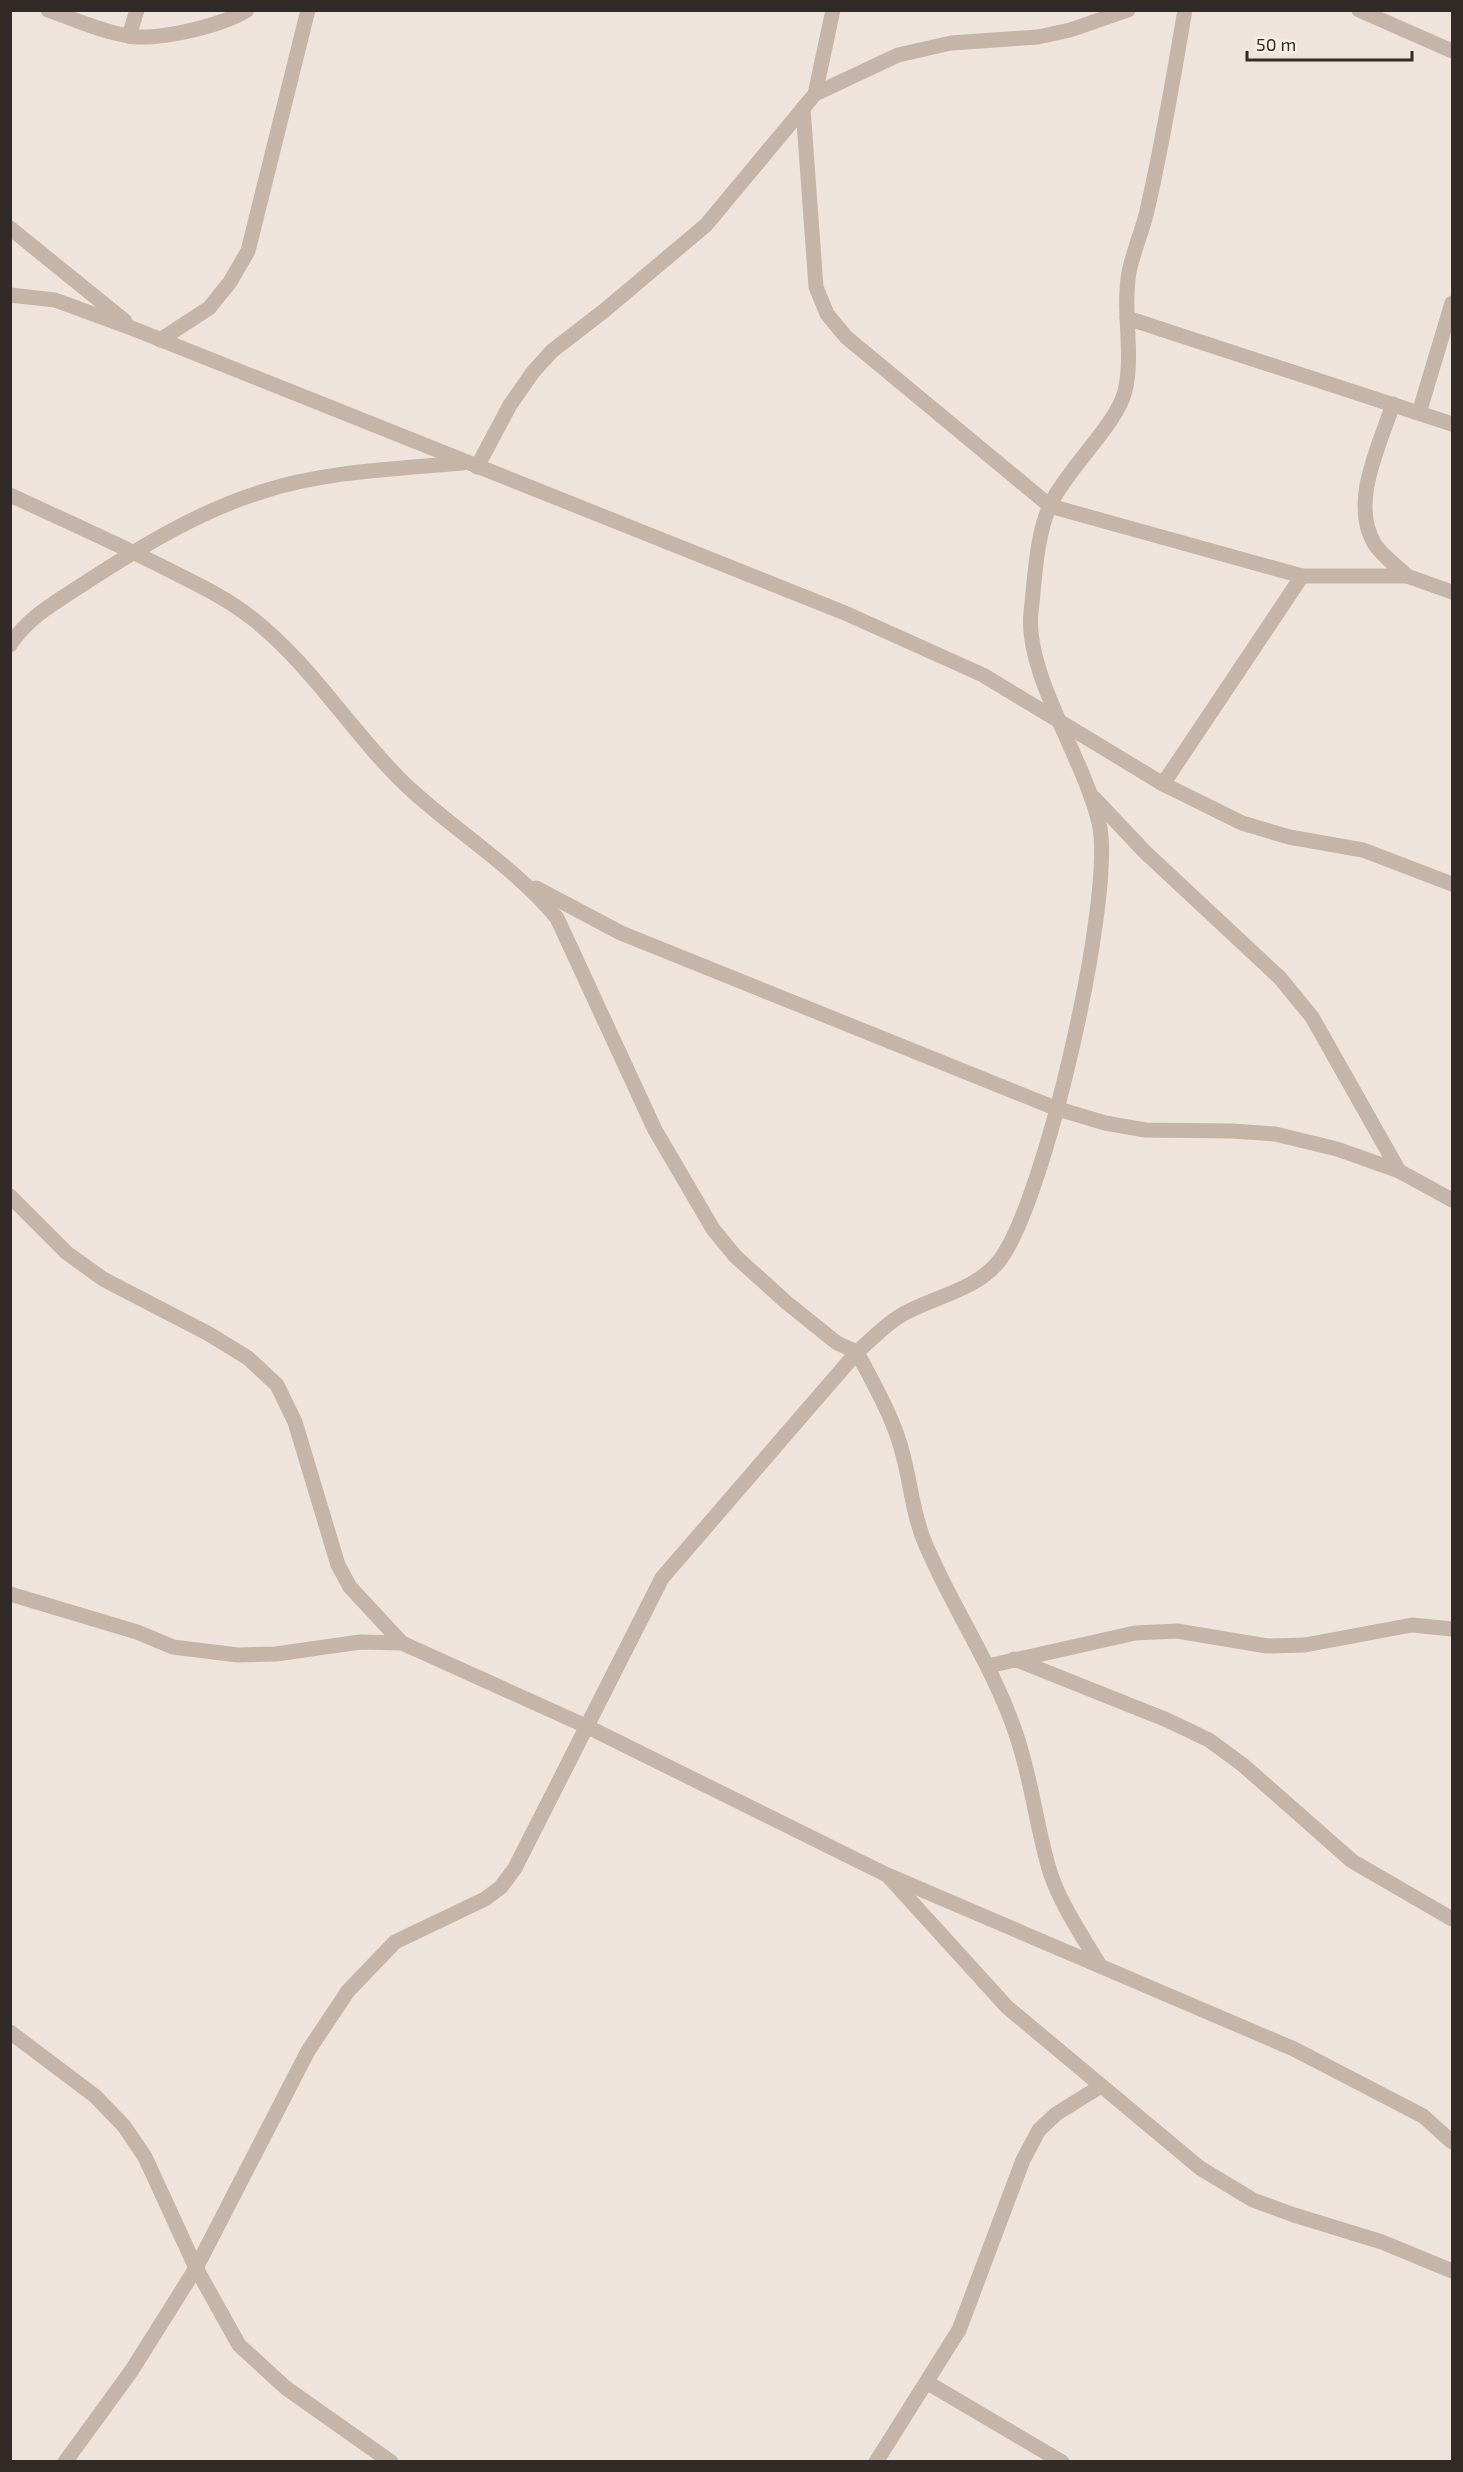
<svg xmlns="http://www.w3.org/2000/svg" width="1463" height="2472" font-family="'Exo 2',sans-serif">
<style>
.lines{fill:none;stroke-linecap:round;stroke-linejoin:round}
.street{stroke:#c5b4a8;stroke-width:15}
</style>
<rect width="100%" height="100%" fill="#eee4db"/>
<g class="lines">
<g class="street">
<path d="M48,10C74,19 102,32 129,36C158,41 221,26 247,10"/>
<polyline points="1359,10 1452,51"/>
<polyline points="129,36 137,10"/>
<polyline points="815,94 833,10"/>
<polyline points="803,108 816,287 827,314 846,337 1050,506 1302,576 1163,784"/>
<polyline points="10,228 125,321"/>
<polyline points="10,295 55,300 134,329 845,613 983,675 1163,784 1242,823 1289,837 1363,850 1452,884"/>
<polyline points="1127,318 1452,424"/>
<polyline points="160,340 209,308 230,282 248,251 308,10"/>
<path d="M1393,404C1380,445 1350,501 1374,543C1381,555 1397,566 1407,576"/>
<polyline points="1419,413 1452,303"/>
<polyline points="477,467 510,405 533,372 552,351 605,310 706,225 815,94 898,55 951,43 1038,37 1070,30 1128,10"/>
<path d="M10,495C64,520 118,544 171,571C199,585 228,599 253,619C313,666 353,735 407,786C456,832 514,866 557,918L655,1130L713,1229L735,1256L786,1302L837,1343L857,1352C873,1338 890,1320 909,1311C940,1295 977,1289 999,1261C1044,1205 1116,893 1099,823C1085,760 1024,673 1031,612C1035,578 1036,535 1051,503C1068,468 1117,424 1125,391C1134,353 1122,311 1129,272C1133,253 1141,234 1146,215C1162,148 1173,79 1185,10"/>
<polyline points="1302,576 1407,576 1452,592"/>
<path d="M10,645C29,615 63,598 91,579C144,545 200,511 261,492C325,471 396,469 463,463"/>
<polyline points="1094,798 1145,852 1280,978 1312,1017 1399,1171"/>
<polyline points="536,888 621,933 1055,1108 1105,1123 1145,1130 1232,1131 1275,1134 1337,1149 1399,1171 1452,1200"/>
<polyline points="10,1196 67,1253 103,1279 209,1334 248,1358 277,1385 295,1422 338,1565 350,1587 402,1643"/>
<polyline points="10,1594 137,1632 173,1647 238,1655 276,1654 360,1642 402,1643 588,1727 885,1874 1294,2049 1423,2116 1452,2142"/>
<polyline points="1014,1659 1167,1720 1209,1740 1243,1765 1352,1861 1452,1919"/>
<polyline points="988,1666 1135,1633 1177,1631 1267,1646 1305,1645 1412,1625 1452,1629"/>
<polyline points="888,1876 1007,2007 1200,2168 1253,2200 1294,2215 1382,2242 1452,2271"/>
<polyline points="10,2032 95,2096 124,2126 145,2157 196,2268 239,2345 286,2388 391,2462"/>
<polyline points="928,2383 1062,2462"/>
<path d="M65,2462L132,2370L196,2268L308,2051L348,1991L395,1942L485,1899L501,1887L515,1868L662,1578L857,1352C874,1385 894,1418 903,1455C911,1485 913,1515 925,1543C953,1610 996,1670 1018,1740C1032,1783 1037,1829 1050,1872C1061,1905 1081,1934 1099,1964"/>
<polyline points="876,2462 959,2330 1023,2160 1039,2130 1056,2114 1101,2086"/>
</g>
</g>
<rect width="1463" height="2472" fill="none" stroke="#322a27" stroke-width="24"/>
<path d="M1247 51v9h165v-9" fill="none" stroke="#322a27" stroke-width="3"/>
<text x="1256" y="51" font-size="18" fill="#322a27" stroke="#f7eee6" stroke-width="4.5" paint-order="stroke">50 m</text>
</svg>
